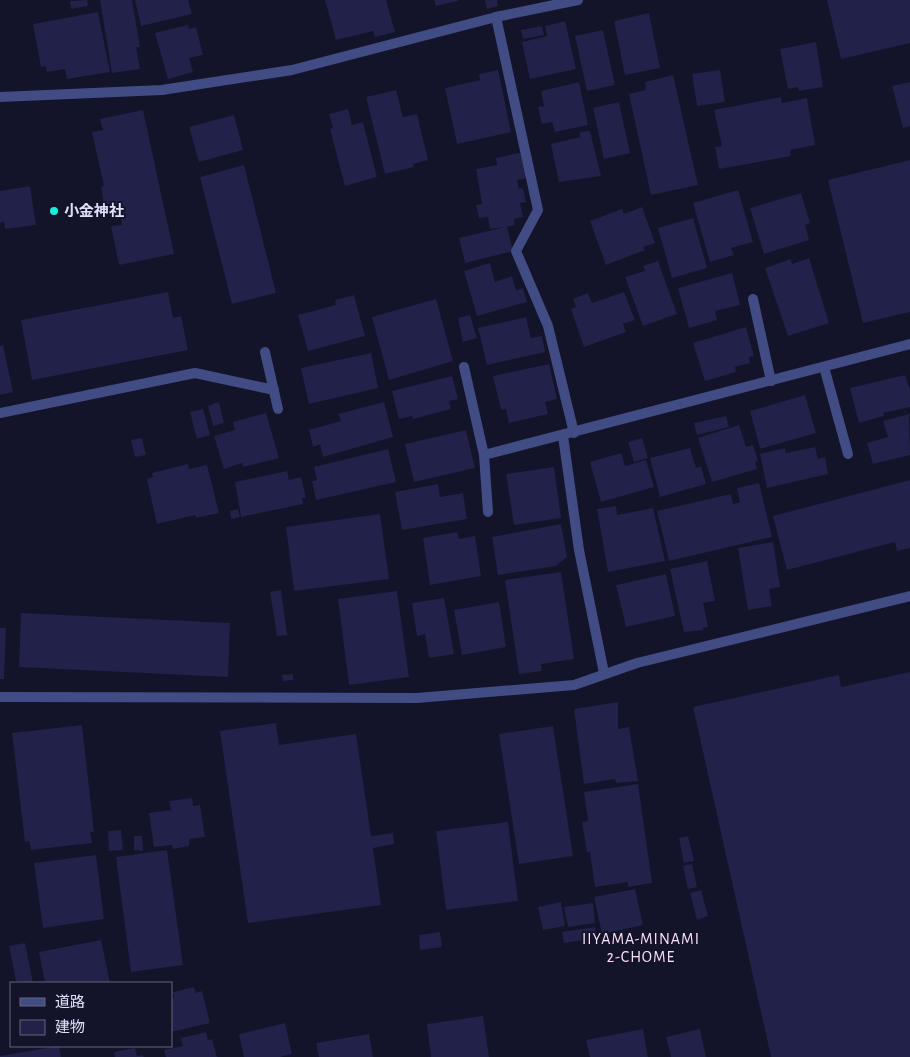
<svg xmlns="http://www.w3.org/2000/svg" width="910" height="1057" font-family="'Alegreya Sans','Noto Sans JP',sans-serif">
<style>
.building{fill:#212149}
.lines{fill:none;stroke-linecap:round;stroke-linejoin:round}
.service{stroke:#424c84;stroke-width:10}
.minor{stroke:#424c84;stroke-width:10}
.poi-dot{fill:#1aecdb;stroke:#131329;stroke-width:2}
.labels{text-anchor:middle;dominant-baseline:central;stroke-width:4;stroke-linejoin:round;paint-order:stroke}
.poi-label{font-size:15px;font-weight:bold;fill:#dee0fc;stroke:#131329;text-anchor:start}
.neighbourhood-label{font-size:16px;letter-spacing:1px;fill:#fce0f7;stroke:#131329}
</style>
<rect width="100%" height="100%" fill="#131329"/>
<g class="building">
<polygon points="87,0 88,6 71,9 70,1"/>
<polygon points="100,0 132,0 140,47 136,47 140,69 112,73"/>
<polygon points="135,0 188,0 192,14 141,26"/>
<polygon points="325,0 386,0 395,32 375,37 373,31 336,40"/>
<polygon points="434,0 458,0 458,1 436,6"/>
<polygon points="485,0 497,0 498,6 487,9"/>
<polygon points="827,0 910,0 910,43 841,59"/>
<polygon points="98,12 110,72 67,79 65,69 47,72 46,66 41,67 33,24"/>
<polygon points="649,13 660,68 625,75 614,21"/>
<polygon points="565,21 576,69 530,79 522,42 547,36 545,26"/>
<polygon points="188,25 189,29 196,27 203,55 189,58 193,72 168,79 155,33"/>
<polygon points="542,26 544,35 523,39 521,30"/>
<polygon points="603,30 615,85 587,91 575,36"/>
<polygon points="816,42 823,87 799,91 798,87 788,89 780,49"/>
<polygon points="498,70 511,132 457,144 445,88 480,80 479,74"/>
<polygon points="720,70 725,102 697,106 692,74"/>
<polygon points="673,75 698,185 651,195 629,94 646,90 645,82"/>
<polygon points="579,82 588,125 555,132 552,122 542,124 538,107 544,106 541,91"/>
<polygon points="910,82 910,126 903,128 892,86"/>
<polygon points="396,90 403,117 417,114 428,160 413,164 414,167 385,174 366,97"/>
<polygon points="781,97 782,103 807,98 815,145 790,150 791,156 719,169 715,147 722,146 714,110"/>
<polygon points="619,102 630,153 604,159 593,108"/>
<polygon points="348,109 352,125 363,122 377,177 345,186 330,129 333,128 329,114"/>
<polygon points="143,110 174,254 119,265 111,226 122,225 119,208 108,210 107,203 104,204 101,187 104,186 92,132 103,130 100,119"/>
<polygon points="234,115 243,150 199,162 189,127"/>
<polygon points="590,131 601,176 559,182 551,144 580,137 580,132"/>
<polygon points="523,152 527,178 517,180 519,189 523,188 526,202 520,203 523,217 514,219 515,225 507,227 513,251 465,263 459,238 505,227 490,229 488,217 479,218 476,205 482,204 476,169 497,165 496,158"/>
<polygon points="910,160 910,312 863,323 828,180"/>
<polygon points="244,165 276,293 232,304 200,177"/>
<polygon points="30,186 36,225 5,229 4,222 0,223 0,191"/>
<polygon points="738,190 753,242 731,248 734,255 710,262 693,203"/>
<polygon points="801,193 810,223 805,225 809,240 764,254 750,208"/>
<polygon points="642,207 655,243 643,247 645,250 606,265 590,221 622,209 624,214"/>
<polygon points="693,218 707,268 672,278 658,228"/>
<polygon points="809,258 829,323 788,336 765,268 791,259 792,264"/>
<polygon points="658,261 677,314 643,326 625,277 645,271 643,266"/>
<polygon points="490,263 495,282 512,276 516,290 523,288 527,302 477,316 464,271"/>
<polygon points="732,273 740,305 715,311 717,320 689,328 678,288"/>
<polygon points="168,292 173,318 181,316 188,350 32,380 21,320"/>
<polygon points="624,292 635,320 623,324 626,332 584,347 571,309 576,307 573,299 588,293 592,303"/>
<polygon points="354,295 365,336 308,351 298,315 336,305 335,300"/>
<polygon points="436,299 453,361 389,380 372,317"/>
<polygon points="470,315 477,338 463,342 458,318"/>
<polygon points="526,317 531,338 542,336 545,352 487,365 478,328"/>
<polygon points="746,327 754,356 749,357 750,363 735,367 736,372 705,381 693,343"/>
<polygon points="3,345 13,392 0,395 0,346"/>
<polygon points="371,353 378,388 309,404 301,368"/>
<polygon points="549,364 557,399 545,402 548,414 509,423 506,409 501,410 493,376"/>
<polygon points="905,375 910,390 910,407 883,413 884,416 859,423 850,388"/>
<polygon points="452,376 458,399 449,401 451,409 413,419 412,416 399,419 392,391"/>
<polygon points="805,395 816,433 760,449 750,411"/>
<polygon points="219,402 224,423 213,426 208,406"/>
<polygon points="384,402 393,437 323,457 320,444 313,447 309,430 341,421 338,414"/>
<polygon points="203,409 210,435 197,439 190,412"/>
<polygon points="266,413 279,458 243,467 242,463 224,469 214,436 235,430 233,422"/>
<polygon points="909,414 910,455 873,464 867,443 888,437 883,421"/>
<polygon points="726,416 729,427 697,435 694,423"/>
<polygon points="739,425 746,447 753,445 758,461 755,462 757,469 712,482 698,438"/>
<polygon points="466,430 475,468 414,482 405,444"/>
<polygon points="142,438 146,455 135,457 131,440"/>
<polygon points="642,438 648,458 634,462 628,442"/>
<polygon points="815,447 818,459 825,457 828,474 767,488 760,454 785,448 786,453"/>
<polygon points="690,448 696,468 701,466 706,484 660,497 650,458"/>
<polygon points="388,449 396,482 316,500 312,481 317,480 314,467"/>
<polygon points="621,453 625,466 646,460 654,487 601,502 590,462"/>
<polygon points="188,464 189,469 207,465 219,513 196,518 195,515 157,524 147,479 153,477 152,473"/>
<polygon points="554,467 561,518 514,525 506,474"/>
<polygon points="287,471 289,480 301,477 306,498 302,498 303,504 241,517 235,482"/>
<polygon points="910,480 910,548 897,551 895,542 787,570 773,516"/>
<polygon points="759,483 772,537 669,561 657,511 731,494 733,504 740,502 737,488"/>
<polygon points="438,484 440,497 463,493 467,519 402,530 395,492"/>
<polygon points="616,506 617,515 653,508 665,561 608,572 597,509"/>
<polygon points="238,509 240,517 231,519 230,511"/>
<polygon points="380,514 389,579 294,591 286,527"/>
<polygon points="561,524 567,557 556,566 498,575 492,537"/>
<polygon points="457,532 459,539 475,536 481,576 430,585 423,538"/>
<polygon points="773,542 780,587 769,589 772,606 748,610 738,548"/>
<polygon points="707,561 715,601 703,603 708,627 703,628 703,630 684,632 670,569"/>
<polygon points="561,572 574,659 541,664 542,671 519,674 505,580"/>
<polygon points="666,574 675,616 626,627 616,585"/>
<polygon points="281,590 287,635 277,636 270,592"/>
<polygon points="397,591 409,677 349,685 338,599"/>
<polygon points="444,598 454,654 429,658 425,634 417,636 412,603"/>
<polygon points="499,602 506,647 462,655 454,610"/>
<polygon points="21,613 230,623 228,677 19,667"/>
<polygon points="0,628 6,628 4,679 0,679"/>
<polygon points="910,672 910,1057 771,1057 693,707 839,675 841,687"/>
<polygon points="293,674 293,680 283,681 282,675"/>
<polygon points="618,702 618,729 629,727 638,781 616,783 615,779 584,784 574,709"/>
<polygon points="276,723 279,745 356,734 371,836 393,833 394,844 373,848 381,905 248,923 220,731"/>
<polygon points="82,725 94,832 90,832 92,843 31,850 29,841 25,842 12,733"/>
<polygon points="553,726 573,856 519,864 499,734"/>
<polygon points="638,784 652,883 628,887 628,882 595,887 590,852 587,853 582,822 588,821 584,792"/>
<polygon points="192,798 193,806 200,805 205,837 189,839 189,846 173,849 172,845 154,847 149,813 171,810 169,801"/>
<polygon points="508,822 518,901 446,910 436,831"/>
<polygon points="121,830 123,850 109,851 108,831"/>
<polygon points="134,836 142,836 143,851 134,850"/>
<polygon points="688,836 694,861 684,863 679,838"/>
<polygon points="167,850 183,965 131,972 116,857"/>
<polygon points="96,855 104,919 43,928 34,863"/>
<polygon points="692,864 697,887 688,889 683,866"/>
<polygon points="635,889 643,925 602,934 594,897"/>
<polygon points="701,890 708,916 697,920 690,893"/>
<polygon points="561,902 565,926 543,930 538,907"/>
<polygon points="593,903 595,923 568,927 564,907"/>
<polygon points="595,927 597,938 564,943 562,932"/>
<polygon points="440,932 442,947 420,950 419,935"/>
<polygon points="101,940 110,983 45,983 39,952"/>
<polygon points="25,943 33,983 16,981 9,946"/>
<polygon points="194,987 196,993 202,991 210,1023 171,1032 171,999 174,998 173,992"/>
<polygon points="483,1016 489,1057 431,1057 427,1024"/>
<polygon points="285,1023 292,1054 280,1057 244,1057 239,1034"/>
<polygon points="643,1029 648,1057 590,1057 586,1040"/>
<polygon points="700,1029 706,1057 671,1057 666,1037"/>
<polygon points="206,1032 208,1040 212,1039 217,1057 166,1057 164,1050 183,1046 181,1038"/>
<polygon points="369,1034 373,1057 319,1057 316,1043"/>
<polygon points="59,1046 61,1057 0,1057 0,1056"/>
<polygon points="135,1048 137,1056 143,1055 144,1057 115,1057 114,1052"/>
</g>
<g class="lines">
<polyline class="service" points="496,17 538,210 516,251 548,326 574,433"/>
<g class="minor">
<polyline points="0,97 162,90 292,70 496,17 578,0"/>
<polyline points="753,299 771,381"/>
<polyline points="265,352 278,409"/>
<polyline points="464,367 484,455 910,344"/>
<polyline points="824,367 848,454"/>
<polyline points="0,413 195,373 274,390"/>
<polyline points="563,436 579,550 604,673"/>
<polyline points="484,455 488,512"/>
<polyline points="0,697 417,698 574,685 637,663 910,596"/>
</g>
</g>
<circle class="poi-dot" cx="54" cy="211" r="5"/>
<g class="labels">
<g class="poi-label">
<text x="64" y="211">小金神社</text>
</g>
<g class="neighbourhood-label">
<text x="641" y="939">IIYAMA-MINAMI<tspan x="641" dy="18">2-CHOME</tspan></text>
</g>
</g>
<rect x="10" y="982" width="162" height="65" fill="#131329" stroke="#64657d"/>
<rect x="20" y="998" width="25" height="8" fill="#424c84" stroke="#64657d"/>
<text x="55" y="1007" font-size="15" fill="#dee0fc">道路</text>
<rect x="20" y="1020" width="25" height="15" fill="#212149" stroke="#64657d"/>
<text x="55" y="1032" font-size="15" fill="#dee0fc">建物</text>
</svg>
